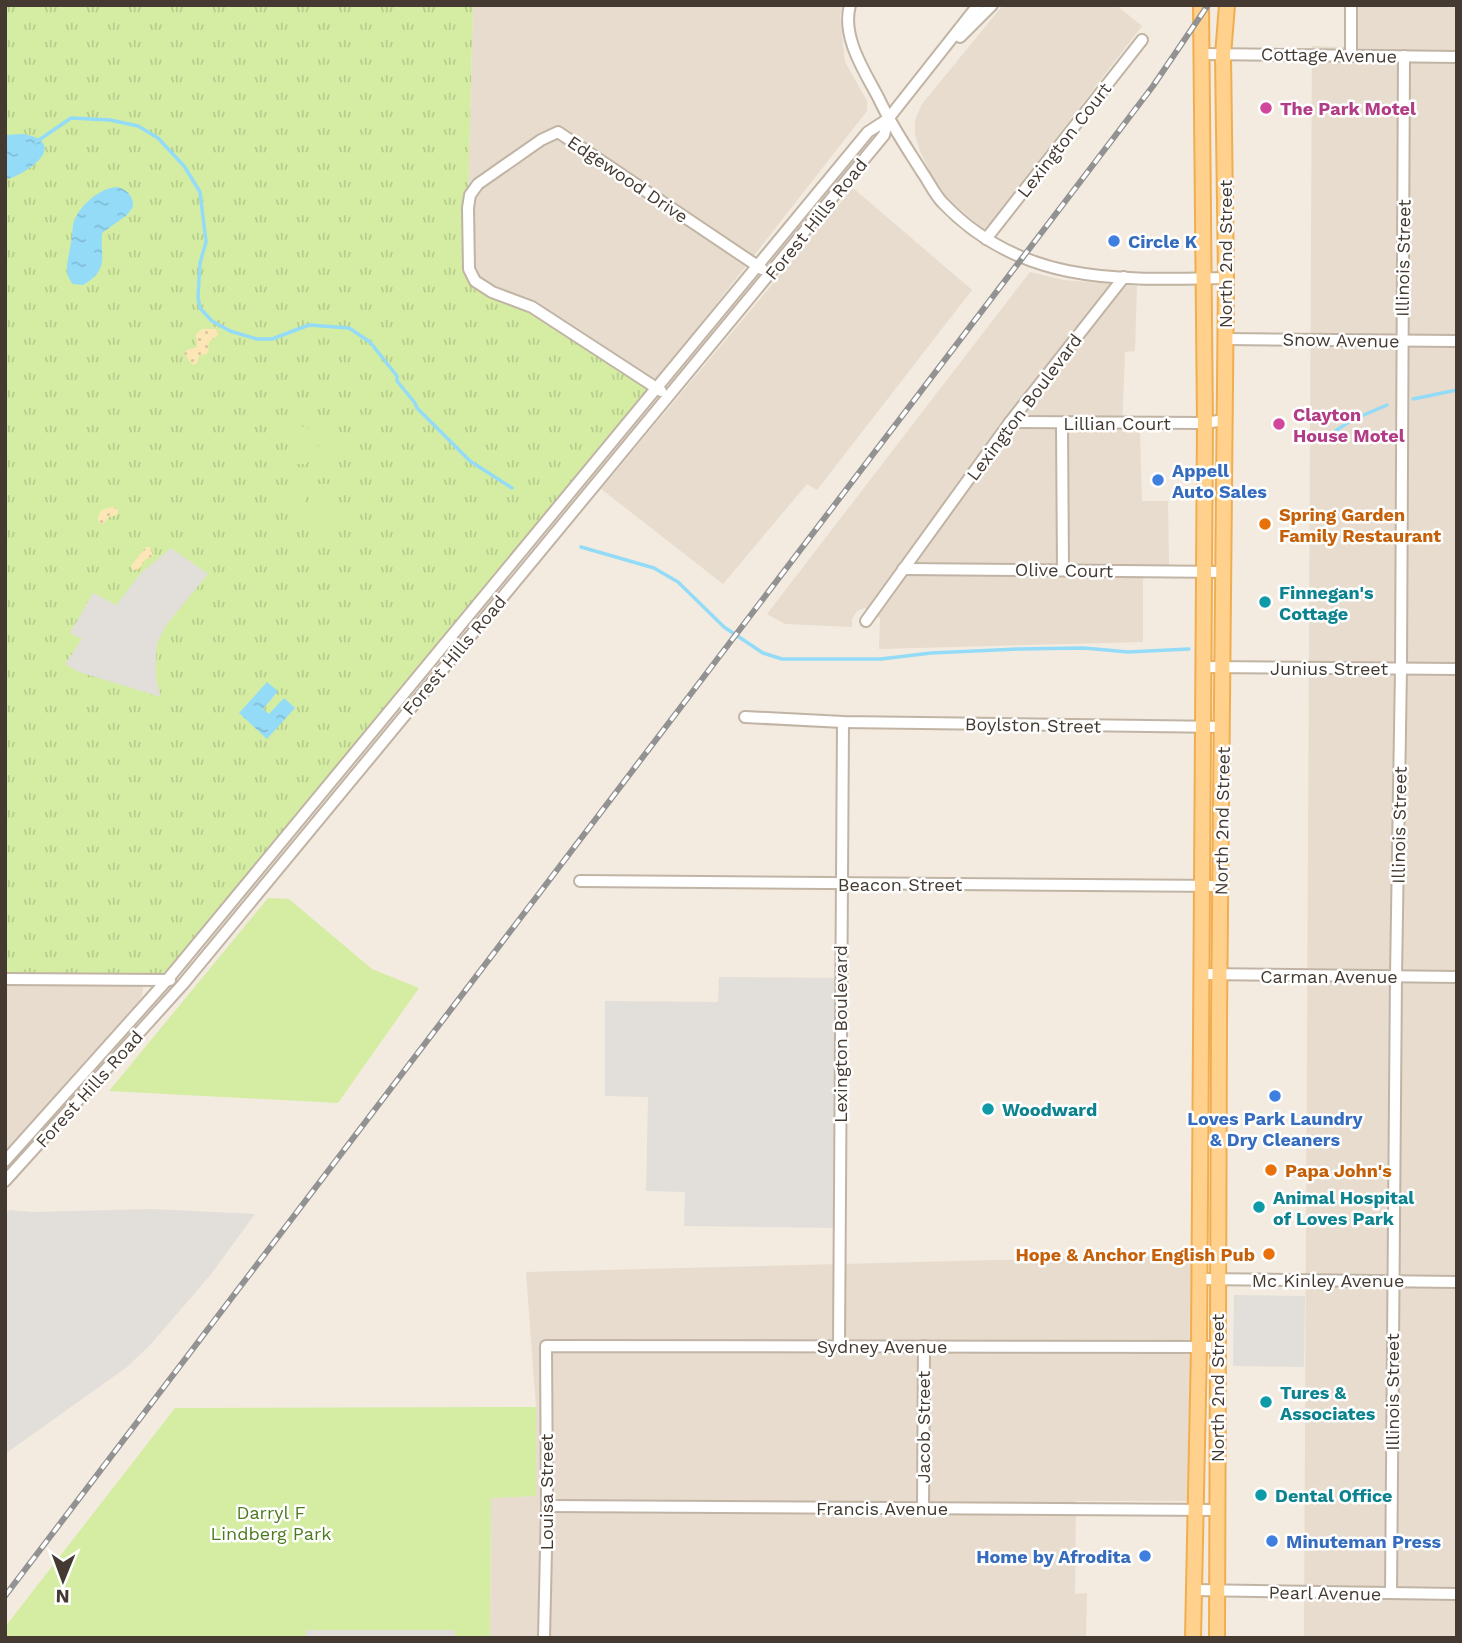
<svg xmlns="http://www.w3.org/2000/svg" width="1462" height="1643" font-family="'Work Sans',sans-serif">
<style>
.residential{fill:#e7dccd}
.grass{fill:url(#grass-tufts)}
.sand{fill:url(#sand-dots)}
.green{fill:#d4eda3}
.parking{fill:#e2deda}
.water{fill:url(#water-ripples)}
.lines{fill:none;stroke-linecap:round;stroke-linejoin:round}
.stream{stroke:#94dbf8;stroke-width:3.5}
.minor-casing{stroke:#c1b4a5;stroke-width:14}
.major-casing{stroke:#f1ae50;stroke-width:18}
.minor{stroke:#fff;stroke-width:10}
.major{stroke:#ffd18d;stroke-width:14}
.rail-casing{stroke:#929292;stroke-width:6}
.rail{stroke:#fff;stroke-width:3.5;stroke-dasharray:10;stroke-linecap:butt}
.hotel-dot{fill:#d1479c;stroke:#fff;stroke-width:2.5}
.shop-dot{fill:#3f7fe0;stroke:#fff;stroke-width:2.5}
.food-dot{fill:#e8710a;stroke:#fff;stroke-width:2.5}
.culture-dot{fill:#0f9aa8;stroke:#fff;stroke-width:2.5}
.labels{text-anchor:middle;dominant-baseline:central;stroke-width:5;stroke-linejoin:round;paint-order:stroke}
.street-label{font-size:18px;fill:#443a31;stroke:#fff}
.hotel-label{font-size:18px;font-weight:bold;fill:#b23c85;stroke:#fff;text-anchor:start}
.shop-label{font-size:18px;font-weight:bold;fill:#366cbe;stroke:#fff;text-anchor:start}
.food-label{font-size:18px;font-weight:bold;fill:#c56008;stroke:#fff;text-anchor:start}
.culture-label{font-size:18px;font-weight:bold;fill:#0d838f;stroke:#fff;text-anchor:start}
.park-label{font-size:18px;fill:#4c7b1f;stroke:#fff}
</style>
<defs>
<pattern id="grass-tufts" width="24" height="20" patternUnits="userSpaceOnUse" patternTransform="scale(1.75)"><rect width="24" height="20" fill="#d4eda3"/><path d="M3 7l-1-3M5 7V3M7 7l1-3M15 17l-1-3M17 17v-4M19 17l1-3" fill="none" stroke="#b7cc8d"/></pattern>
<pattern id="sand-dots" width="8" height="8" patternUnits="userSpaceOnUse" patternTransform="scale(1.75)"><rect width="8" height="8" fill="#fde6b5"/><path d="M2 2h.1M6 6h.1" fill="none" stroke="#dac69c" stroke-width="1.8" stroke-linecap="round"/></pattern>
<pattern id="water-ripples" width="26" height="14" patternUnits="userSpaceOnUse" patternTransform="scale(1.75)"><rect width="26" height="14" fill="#94dbf8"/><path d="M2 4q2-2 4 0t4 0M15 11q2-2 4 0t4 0" fill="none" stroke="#81bdd5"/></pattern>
</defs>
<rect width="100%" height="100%" fill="#f3ebe0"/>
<g class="residential">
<polygon points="473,5 842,5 840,16 845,62 867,101 867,111 652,386 466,276"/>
<polygon points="1003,5 1116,5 1142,26 985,230 950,201 932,177 920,151 915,135 915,120 922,104"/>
<polygon points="1344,5 1457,5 1457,1638 1304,1638 1312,46 1345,47"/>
<polygon points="853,188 972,290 817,490 807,484 723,584 601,489"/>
<polygon points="1030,272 1063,280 1137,286 1135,351 1125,352 1122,432 1140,433 1142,501 1168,501 1169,565 1143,566 1143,642 879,649 880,618 865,608 857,611 852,619 852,627 785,624 767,614"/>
<polygon points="5,978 140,983 143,988 142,996 137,1003 5,1150"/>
<polygon points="1192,1255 1188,1501 1076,1501 1075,1594 1087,1593 1086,1638 490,1638 491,1498 536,1496 536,1407 526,1272"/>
</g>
<polygon class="grass" points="5,5 473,5 466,276 652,386 163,977 5,976"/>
<g class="sand">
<polygon points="202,329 216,329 218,335 209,342 208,353 199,356 197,363 193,365 184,354 187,350 197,347 196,334"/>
<polygon points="113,507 118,510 117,515 109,517 103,524 99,523 98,517 101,510"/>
<polygon points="146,547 150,547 153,556 146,559 138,570 133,570 131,566"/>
</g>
<g class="green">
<polygon points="291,426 308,427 307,464 290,464"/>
<polygon points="319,426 336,427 335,464 318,463"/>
<polygon points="289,483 306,484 305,521 288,520"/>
<polygon points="318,484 335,484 334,521 317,521"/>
<polygon points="268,898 289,899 372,969 419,988 338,1103 109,1091"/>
<polygon points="536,1407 536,1496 491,1498 490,1638 5,1638 5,1627 175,1408"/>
</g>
<g class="parking">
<polygon points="171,548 208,574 167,624 159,639 156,648 156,679 161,697 79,672 65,664 82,639 70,633 93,593 116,605 141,573"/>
<polygon points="719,977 841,978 840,1228 684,1226 685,1192 646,1191 648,1097 605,1096 605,1001 718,1002"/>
<polygon points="152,1209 255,1214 212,1273 151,1344 127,1367 5,1454 5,1215 10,1210 32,1212"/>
<polygon points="1234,1295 1305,1296 1304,1367 1233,1366"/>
<rect x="306" y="1630" width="149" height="8"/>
</g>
<g class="water">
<path d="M24,134C70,143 28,174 5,180V135Z"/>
<path d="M117,187C127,189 134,197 133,207L127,215L102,233C100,256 110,270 83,285L73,284C63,274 68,261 70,248C72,240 72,232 73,225C77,207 99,188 117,187Z"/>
<polygon points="267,682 278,691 263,709 269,714 284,698 295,708 267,739 239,713"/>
</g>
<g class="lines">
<g class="stream">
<polyline points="36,142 71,118 110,120 138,126 158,138 184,166 200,192 206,242 200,263 198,297 200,308 212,321 230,331 257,339 272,339 309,325 349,328 370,342 397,376 397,381 415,403 417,408 470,461 512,488"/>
<polyline points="1413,399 1457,390"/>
<polyline points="1323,439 1352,420 1387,405"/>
<polyline points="581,547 654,568 678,582 724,627 763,653 782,659 881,659 931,653 1018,649 1084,648 1128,652 1189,649"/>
</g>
<g class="minor-casing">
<g id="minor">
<path d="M850,5C841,37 865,72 879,99C891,125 907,148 922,172C929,182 935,195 943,203C1022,286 1121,280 1226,278"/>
<polyline points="1351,5 1351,56"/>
<polyline points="960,37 992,5"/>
<polyline points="1202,54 1457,57"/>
<polyline points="986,239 1142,40"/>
<polyline points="1226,339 1457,341"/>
<polyline points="661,391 532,307 492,292 475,281 469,269 468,208 470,195 478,184 541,140 558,132 762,269"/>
<polyline points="1010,422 1205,423 1224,420"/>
<polyline points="1062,424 1063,570"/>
<polyline points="903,569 1224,572"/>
<polyline points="866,621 1010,422 1124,277"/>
<polyline points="1202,667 1457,669"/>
<polyline points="745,717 843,722 1223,727"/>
<polyline points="580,881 1221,886"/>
<polyline points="1201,974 1457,977"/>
<polyline points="5,979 170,980"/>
<polyline points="5,1161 168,979 868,132 888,119 978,5"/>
<polyline points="5,1181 183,984 884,135 888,119"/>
<polyline points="1199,1279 1457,1282"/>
<polyline points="839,1346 843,722"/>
<polyline points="547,1506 1216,1510"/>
<polyline points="923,1509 924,1346"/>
<polyline points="1194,1590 1457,1594"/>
<polyline points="1391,1593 1396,976 1401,668 1404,56"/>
<polyline points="544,1638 547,1506 546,1346 1218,1347"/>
</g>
</g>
<g class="major-casing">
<g id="major">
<polyline points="1193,1638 1199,1347 1205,423 1201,5"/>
<polyline points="1217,1638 1219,1019 1226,278 1223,55 1227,5"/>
</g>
</g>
<use href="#minor" class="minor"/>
<use href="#major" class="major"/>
<g class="rail-casing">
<polyline id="rail" points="5,1596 1153,86 1208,5"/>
</g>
<use href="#rail" class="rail"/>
</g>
<g class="hotel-dot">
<circle cx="1266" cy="108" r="7"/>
<circle cx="1279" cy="424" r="7"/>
</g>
<g class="shop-dot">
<circle cx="1114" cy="241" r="7"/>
<circle cx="1158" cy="480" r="7"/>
<circle cx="1275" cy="1096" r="7"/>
<circle cx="1272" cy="1541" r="7"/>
<circle cx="1145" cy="1556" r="7"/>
</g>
<g class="food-dot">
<circle cx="1265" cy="524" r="7"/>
<circle cx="1271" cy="1170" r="7"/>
<circle cx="1269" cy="1254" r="7"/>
</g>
<g class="culture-dot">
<circle cx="1265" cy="602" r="7"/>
<circle cx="988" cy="1109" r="7"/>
<circle cx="1259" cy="1207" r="7"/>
<circle cx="1266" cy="1402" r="7"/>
<circle cx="1261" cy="1495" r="7"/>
</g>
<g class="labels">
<g class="street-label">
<text transform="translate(1329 55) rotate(1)">Cottage Avenue</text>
<text transform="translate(1064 140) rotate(-52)">Lexington Court</text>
<text transform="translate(628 179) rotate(34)">Edgewood Drive</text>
<text transform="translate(816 219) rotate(-51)">Forest Hills Road</text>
<text transform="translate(1225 254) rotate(-90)">North 2nd Street</text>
<text transform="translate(1403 258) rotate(-89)">Illinois Street</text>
<text transform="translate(1341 340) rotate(1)">Snow Avenue</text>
<text transform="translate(1024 407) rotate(-53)">Lexington Boulevard</text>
<text x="1117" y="423">Lillian Court</text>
<text transform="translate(1064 570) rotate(1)">Olive Court</text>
<text transform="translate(454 655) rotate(-50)">Forest Hills Road</text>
<text x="1329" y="668">Junius Street</text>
<text transform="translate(1033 725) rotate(1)">Boylston Street</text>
<text transform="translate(1222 821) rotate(-89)">North 2nd Street</text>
<text transform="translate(1399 825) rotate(-89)">Illinois Street</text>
<text x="900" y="884">Beacon Street</text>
<text x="1329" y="976">Carman Avenue</text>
<text transform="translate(840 1034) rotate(-90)">Lexington Boulevard</text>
<text transform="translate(89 1089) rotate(-48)">Forest Hills Road</text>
<text x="1328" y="1280">Mc Kinley Avenue</text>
<text x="882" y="1346">Sydney Avenue</text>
<text transform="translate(1217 1388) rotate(-90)">North 2nd Street</text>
<text transform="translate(1392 1392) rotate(-90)">Illinois Street</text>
<text transform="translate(923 1427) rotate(-90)">Jacob Street</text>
<text transform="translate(546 1492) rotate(-90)">Louisa Street</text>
<text x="882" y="1508">Francis Avenue</text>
<text transform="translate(1325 1593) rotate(1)">Pearl Avenue</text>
</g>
<g class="hotel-label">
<text x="1280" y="108">The Park Motel</text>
<text x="1293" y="414">Clayton<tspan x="1293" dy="21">House Motel</tspan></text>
</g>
<g class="shop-label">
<text x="1128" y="241">Circle K</text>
<text x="1172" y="470">Appell<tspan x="1172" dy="21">Auto Sales</tspan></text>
<text x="1275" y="1118" text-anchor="middle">Loves Park Laundry<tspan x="1275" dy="21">&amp; Dry Cleaners</tspan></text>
<text x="1286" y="1541">Minuteman Press</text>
<text x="1131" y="1556" text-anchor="end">Home by Afrodita</text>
</g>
<g class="food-label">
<text x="1279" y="514">Spring Garden<tspan x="1279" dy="21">Family Restaurant</tspan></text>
<text x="1285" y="1170">Papa John's</text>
<text x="1255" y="1254" text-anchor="end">Hope &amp; Anchor English Pub</text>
</g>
<g class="culture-label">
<text x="1279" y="592">Finnegan's<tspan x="1279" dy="21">Cottage</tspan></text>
<text x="1002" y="1109">Woodward</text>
<text x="1273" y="1197">Animal Hospital<tspan x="1273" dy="21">of Loves Park</tspan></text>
<text x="1280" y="1392">Tures &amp;<tspan x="1280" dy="21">Associates</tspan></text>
<text x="1275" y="1495">Dental Office</text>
</g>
<g class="park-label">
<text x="271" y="1512">Darryl F<tspan x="271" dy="21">Lindberg Park</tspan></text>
</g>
</g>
<rect width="1462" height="1643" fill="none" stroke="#443a31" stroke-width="14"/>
<g transform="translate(63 1580) rotate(181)" stroke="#ffffff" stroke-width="5" paint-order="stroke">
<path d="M0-5L12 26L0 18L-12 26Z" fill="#443a31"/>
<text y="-10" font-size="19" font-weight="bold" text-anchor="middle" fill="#443a31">N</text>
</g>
</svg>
